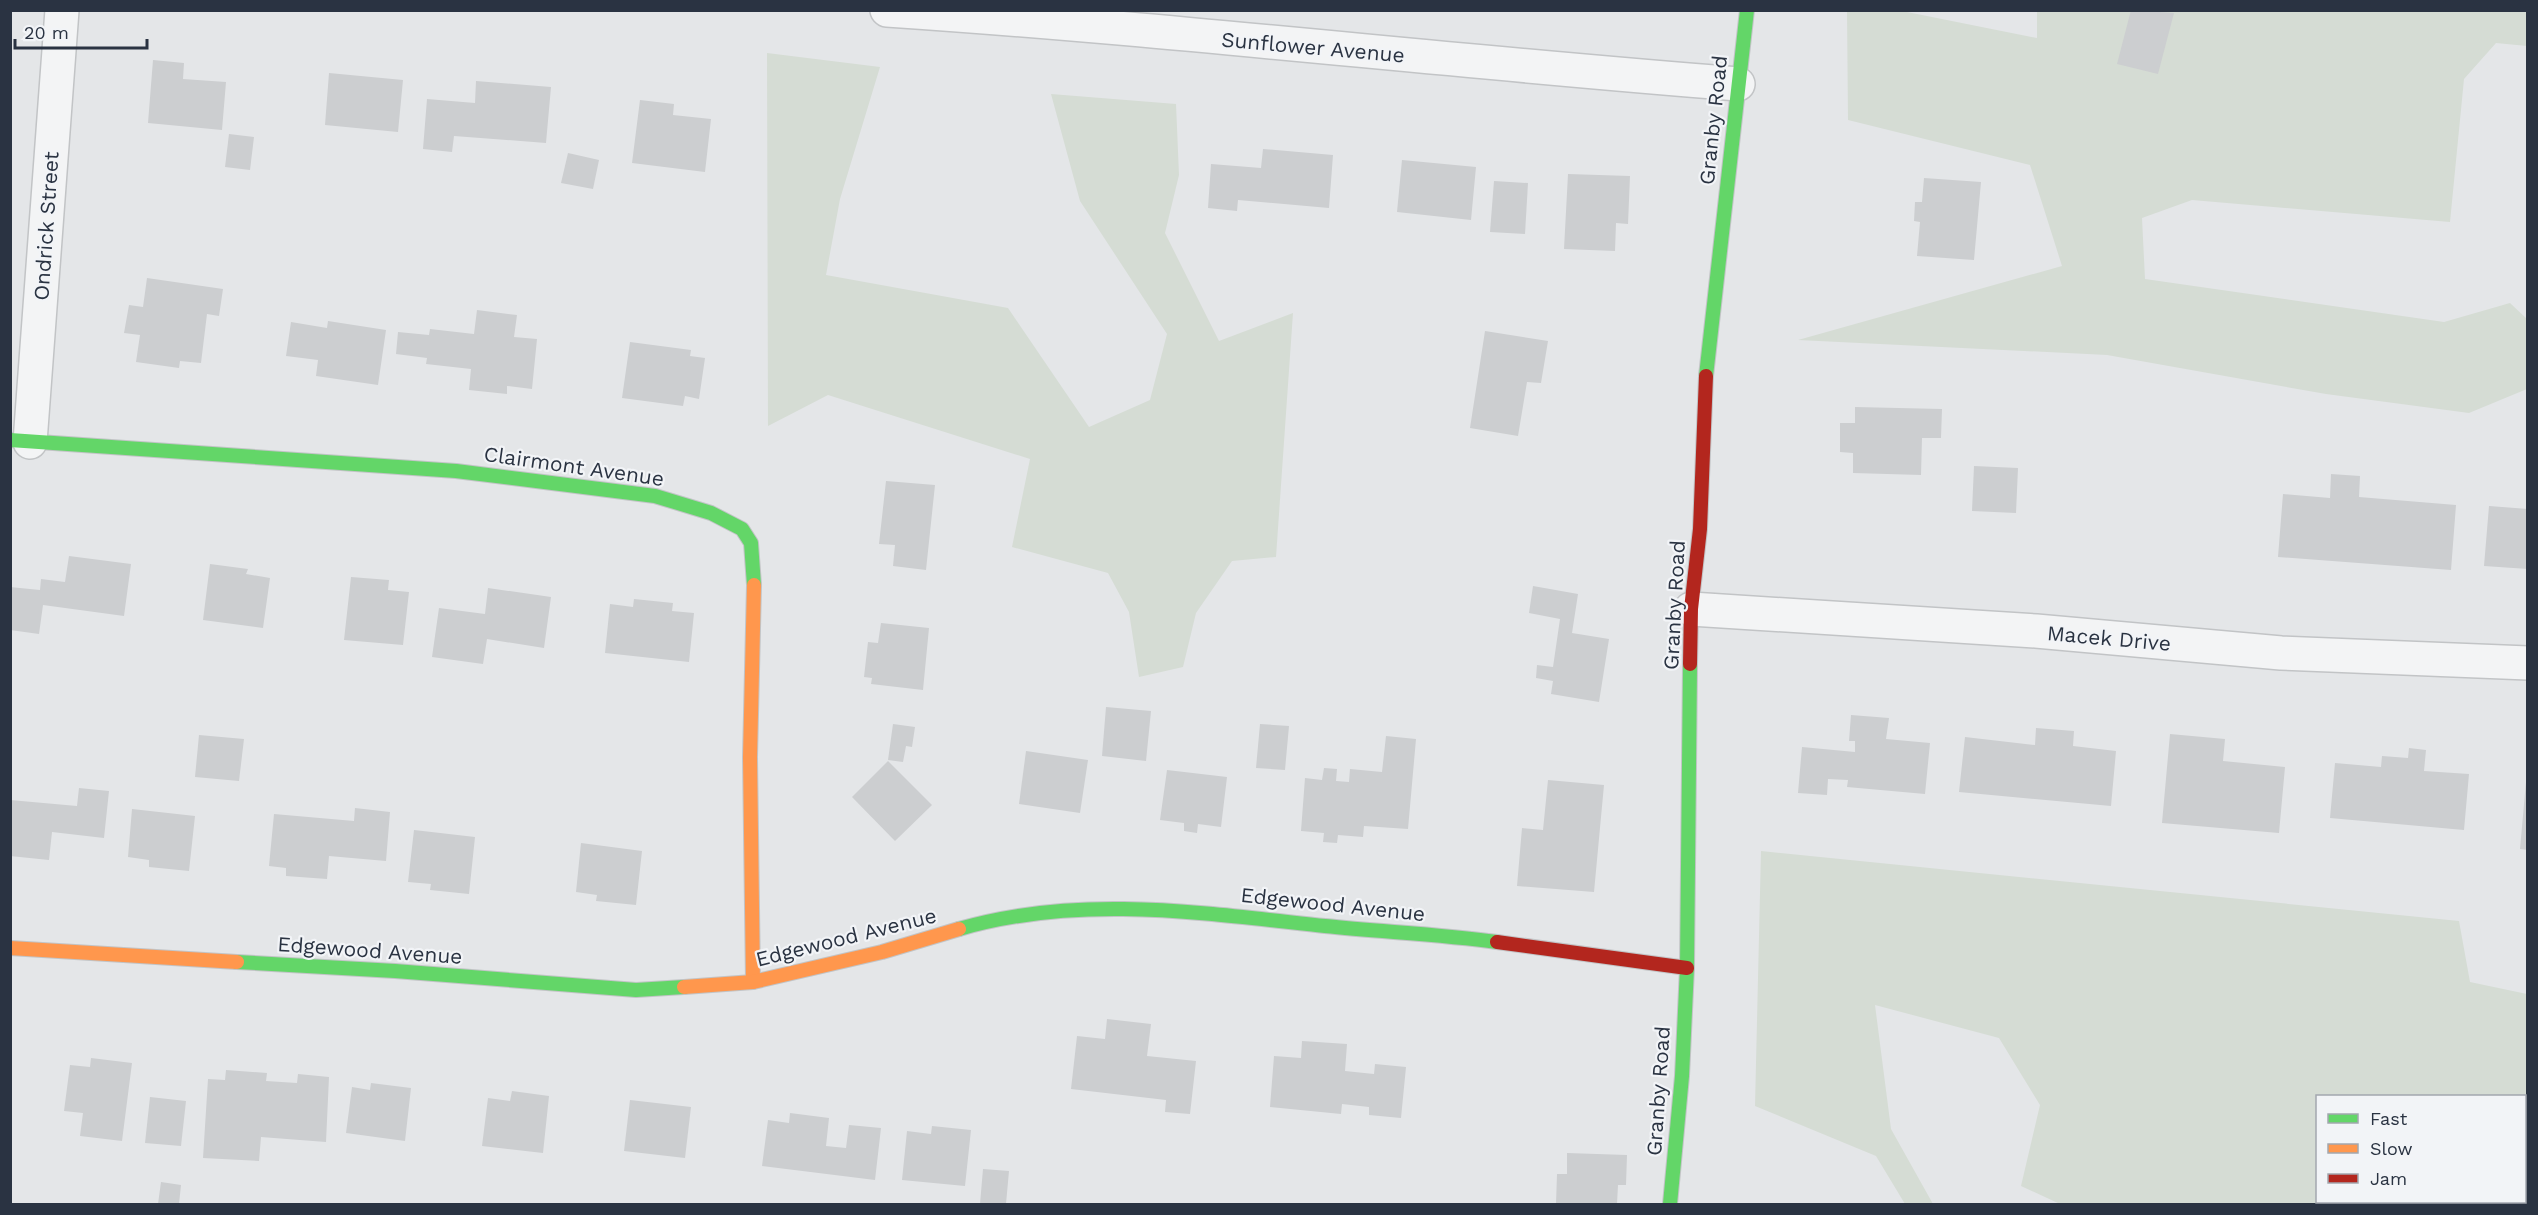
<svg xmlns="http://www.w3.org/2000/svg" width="2538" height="1215" font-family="'Work Sans',sans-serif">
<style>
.green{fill:#d5dcd4;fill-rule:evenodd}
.building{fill:#ccced0}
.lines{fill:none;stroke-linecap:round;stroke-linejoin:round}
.street-casing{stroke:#c2c4c6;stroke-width:36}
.fast-casing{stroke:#c2c4c6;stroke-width:16}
.slow-casing{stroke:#c2c4c6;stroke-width:16}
.jam-casing{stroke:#c2c4c6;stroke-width:16}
.street{stroke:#f3f4f5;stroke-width:33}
.fast{stroke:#63d668;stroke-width:14}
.slow{stroke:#ff974d;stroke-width:14}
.jam{stroke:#b3261e;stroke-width:14}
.labels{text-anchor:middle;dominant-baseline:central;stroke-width:4.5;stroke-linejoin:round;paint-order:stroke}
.street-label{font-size:21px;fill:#2a3342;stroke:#f2f4f7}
</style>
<rect width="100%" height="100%" fill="#e4e6e8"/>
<g class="green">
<polygon points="1847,11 1902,11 2037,38 2037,11 2527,11 2527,46 2496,43 2464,79 2450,222 2192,200 2142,218 2145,279 2444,322 2510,303 2527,319 2527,389 2469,413 2326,394 2107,355 1798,340 2062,266 2030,165 1848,120"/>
<polygon points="767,53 880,67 840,199 826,275 1008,308 1089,427 1150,400 1167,334 1080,201 1051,94 1176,104 1179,175 1165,233 1219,341 1293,313 1276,557 1232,561 1196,613 1183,667 1139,677 1129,612 1108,573 1012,547 1030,459 828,395 768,426"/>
<path d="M1761,851L2459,921L2470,982L2527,994V1204H2060L2021,1186L2040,1105L1999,1038L1875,1005L1891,1129L1933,1204H1905L1876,1156L1755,1106ZM2318,1096H2524V1202H2318Z"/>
</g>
<g class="building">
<polygon points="2131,10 2174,13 2158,74 2117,64"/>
<polygon points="153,60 184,63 183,79 226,82 222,130 148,123"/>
<polygon points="329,73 403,80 398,132 325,125"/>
<polygon points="476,81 551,87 546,143 454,136 452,152 423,149 427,99 475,103"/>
<polygon points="640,100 674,104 673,115 711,119 705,172 632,163"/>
<polygon points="229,134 254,137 250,170 225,167"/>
<polygon points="1263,149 1333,155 1329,208 1238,200 1237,211 1208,208 1211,164 1261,168"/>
<polygon points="568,153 599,160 593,189 561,183"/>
<polygon points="1402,160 1476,167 1471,220 1397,212"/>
<polygon points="1568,174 1630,176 1628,224 1616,223 1615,251 1564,249"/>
<polygon points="1924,178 1981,182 1974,260 1917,256 1920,222 1914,221 1915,202 1922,202"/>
<polygon points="1494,181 1528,183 1525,234 1490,232"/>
<polygon points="147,278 223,289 219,316 207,314 201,363 180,361 179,368 136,362 140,335 124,333 129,305 143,307"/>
<polygon points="477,310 517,315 514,337 537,339 532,389 507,386 507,394 469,390 471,369 426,364 427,358 396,354 398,332 429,335 430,329 474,334"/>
<polygon points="328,321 386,330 378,385 316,376 318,360 286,356 291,322 327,328"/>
<polygon points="1485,331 1548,341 1541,383 1527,382 1518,436 1470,428"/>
<polygon points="630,342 691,350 690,356 705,358 699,399 685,396 683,406 622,398"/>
<polygon points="1855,407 1942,409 1941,438 1922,438 1921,475 1853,473 1853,453 1840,452 1840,423 1855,423"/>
<polygon points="1974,466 2018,468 2016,513 1972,511"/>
<polygon points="2331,474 2360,476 2359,497 2456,505 2451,570 2278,557 2283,494 2330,498"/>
<polygon points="886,481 935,485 926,570 893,566 895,545 879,544"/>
<polygon points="2489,506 2528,509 2528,569 2484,566"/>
<polygon points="69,556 131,564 124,616 43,605 39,634 10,630 10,587 40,590 41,579 65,582"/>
<polygon points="210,564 248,569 246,574 270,578 263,628 203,620"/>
<polygon points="351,577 389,580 388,590 409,592 403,645 344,640"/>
<polygon points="1533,586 1578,594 1572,633 1609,639 1599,702 1551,694 1553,681 1536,678 1537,665 1553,667 1560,619 1529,613"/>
<polygon points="488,588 551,597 544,648 487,639 483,664 432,657 439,608 485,614"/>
<polygon points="634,599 673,603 672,611 694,613 689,662 605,653 610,604 633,607"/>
<polygon points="881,623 929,628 923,690 871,684 872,678 864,677 868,642 878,643"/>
<polygon points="1106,707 1151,711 1146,761 1102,756"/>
<polygon points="1851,715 1889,718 1886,739 1930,743 1925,794 1847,787 1848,780 1828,779 1827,795 1798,793 1802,747 1855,752 1855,741 1849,741"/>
<polygon points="893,724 915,727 912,747 906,746 903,762 888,760"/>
<polygon points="1260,724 1289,726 1285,770 1256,768"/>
<polygon points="2036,728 2074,731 2073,746 2116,751 2111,806 1959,792 1965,737 2035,745"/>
<polygon points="2170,734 2225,739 2223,761 2285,767 2279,833 2162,823"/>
<polygon points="199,735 244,739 239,781 195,777"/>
<polygon points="1386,736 1416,739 1408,829 1364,826 1363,837 1338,835 1337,843 1323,842 1324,833 1301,831 1305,778 1322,780 1324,768 1337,769 1336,781 1349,782 1350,769 1382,772"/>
<polygon points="2409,748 2426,750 2424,771 2469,774 2464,830 2330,818 2335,763 2381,767 2382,756 2408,758"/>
<polygon points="1026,751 1088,760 1080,813 1019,804"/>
<polygon points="888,761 932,805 895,841 852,797"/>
<polygon points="1167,770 1227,777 1221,827 1198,824 1197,833 1184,831 1184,823 1160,820"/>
<polygon points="1548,780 1604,785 1594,892 1517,886 1522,828 1543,830"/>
<polygon points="2526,782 2528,782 2528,850 2520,849"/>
<polygon points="79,788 109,791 104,838 52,832 49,860 10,856 10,800 77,806"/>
<polygon points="355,808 390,812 386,861 329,856 327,879 286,876 286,868 269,866 274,814 354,821"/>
<polygon points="132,809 195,816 189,871 149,867 149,860 128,857"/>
<polygon points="414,830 475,837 469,894 430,890 431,884 408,882"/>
<polygon points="581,843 642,851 636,905 596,901 597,895 576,892"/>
<polygon points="1107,1019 1151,1024 1147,1056 1196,1061 1190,1114 1165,1112 1166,1100 1071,1089 1077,1036 1105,1039"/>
<polygon points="1302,1041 1347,1044 1345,1071 1374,1074 1375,1064 1406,1067 1401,1118 1369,1115 1369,1107 1342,1104 1341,1114 1270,1107 1274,1056 1301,1058"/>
<polygon points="91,1058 132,1063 122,1141 80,1136 83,1113 64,1111 70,1065 90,1067"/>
<polygon points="226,1070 267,1073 266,1081 297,1083 298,1074 329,1077 326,1142 261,1137 259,1161 203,1158 208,1079 225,1080"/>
<polygon points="371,1083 411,1088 405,1141 346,1133 352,1087 370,1090"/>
<polygon points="512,1091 549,1096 543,1153 482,1146 488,1098 510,1101"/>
<polygon points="150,1097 186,1101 181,1146 145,1143"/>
<polygon points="630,1100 691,1107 685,1158 624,1151"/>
<polygon points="790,1113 829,1118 826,1146 846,1148 849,1125 881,1128 875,1180 762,1166 768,1120 789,1123"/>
<polygon points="932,1126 971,1130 965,1186 902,1180 907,1131 931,1134"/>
<polygon points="1567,1153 1627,1155 1626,1185 1618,1185 1617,1204 1556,1204 1557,1174 1567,1174"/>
<polygon points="983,1169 1009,1171 1006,1204 980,1204"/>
<polygon points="161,1182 181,1185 179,1204 158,1204"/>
</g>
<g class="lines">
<g class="street-casing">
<g id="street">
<path d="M887,10C1171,29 1454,62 1738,84"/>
<polyline points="30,442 62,10"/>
<polyline points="1691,609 2036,631 2281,653 2528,663"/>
</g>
</g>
<g class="fast-casing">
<g id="fast">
<polyline points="1706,376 1747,10"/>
<polyline points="10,440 456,471 655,496 711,513 742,529 751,543 754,585"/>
<path d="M959,929C1079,894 1203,913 1325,926C1382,932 1440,934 1497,942"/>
<polyline points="237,962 395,971 636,990 684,987"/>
<polyline points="1670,1204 1682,1076 1687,968 1690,664"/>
</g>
</g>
<g class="slow-casing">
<g id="slow">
<polyline points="10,948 237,962"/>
<polyline points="753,982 750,757 754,585"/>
<polyline points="684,987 753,982 882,952 959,929"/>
</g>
</g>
<g class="jam-casing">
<g id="jam">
<polyline points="1690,664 1691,609 1700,529 1706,376"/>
<polyline points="1497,942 1687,968"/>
</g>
</g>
<use href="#street" class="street"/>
<use href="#fast" class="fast"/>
<use href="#slow" class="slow"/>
<use href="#jam" class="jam"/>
</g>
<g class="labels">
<g class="street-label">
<text transform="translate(1313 47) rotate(5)">Sunflower Avenue</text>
<text transform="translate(1713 120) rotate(-84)">Granby Road</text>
<text transform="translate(46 226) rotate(-86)">Ondrick Street</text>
<text transform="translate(574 466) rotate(8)">Clairmont Avenue</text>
<text transform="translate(1674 605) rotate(-87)">Granby Road</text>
<text transform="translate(2109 638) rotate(5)">Macek Drive</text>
<text transform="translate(1333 904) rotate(6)">Edgewood Avenue</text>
<text transform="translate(846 937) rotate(-14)">Edgewood Avenue</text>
<text transform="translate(370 950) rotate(4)">Edgewood Avenue</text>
<text transform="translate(1658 1091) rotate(-86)">Granby Road</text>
</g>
</g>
<rect width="2538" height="1215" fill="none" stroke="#2a3342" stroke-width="24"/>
<rect x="2316" y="1095" width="210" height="108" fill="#f2f4f7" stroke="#a2a7af" stroke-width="1.5"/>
<rect x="2328" y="1114" width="30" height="9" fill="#63d668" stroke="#a2a7af" stroke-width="1.5"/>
<text x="2370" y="1125" font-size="18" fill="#2a3342">Fast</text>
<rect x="2328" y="1144" width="30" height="9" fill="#ff974d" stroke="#a2a7af" stroke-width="1.5"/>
<text x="2370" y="1155" font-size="18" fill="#2a3342">Slow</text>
<rect x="2328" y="1174" width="30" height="9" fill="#b3261e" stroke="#a2a7af" stroke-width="1.5"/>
<text x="2370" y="1185" font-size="18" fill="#2a3342">Jam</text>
<path d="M15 39v9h132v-9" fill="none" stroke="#2a3342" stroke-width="3"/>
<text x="24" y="39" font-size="18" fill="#2a3342" stroke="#f2f4f7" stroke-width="4.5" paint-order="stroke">20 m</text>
</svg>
